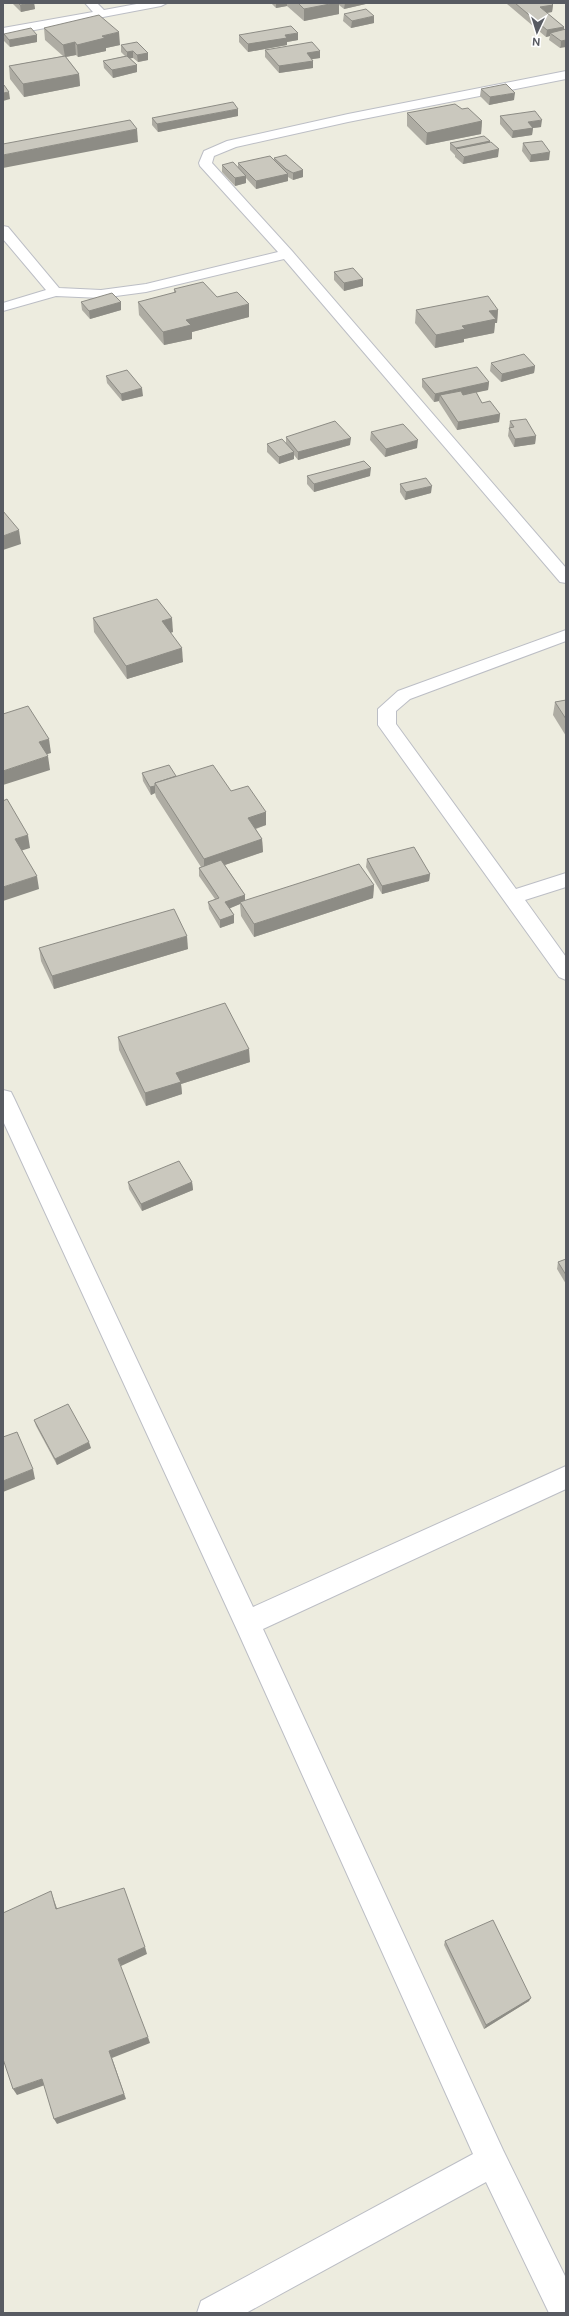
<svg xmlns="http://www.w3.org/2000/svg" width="569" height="2316" font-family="'DM Sans',sans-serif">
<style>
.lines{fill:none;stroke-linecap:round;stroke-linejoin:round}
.street-casing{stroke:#bcbec5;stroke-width:2}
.street{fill:#fff;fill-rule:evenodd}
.wall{fill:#aeaca3}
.shaded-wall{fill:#8d8c85}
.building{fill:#cac8be;stroke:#8d8c85}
</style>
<rect width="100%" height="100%" fill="#edecdf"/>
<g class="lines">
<g class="street-casing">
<g id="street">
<polygon points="85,3 97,3 104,10 142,3 167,3 161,6 3,36 3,28 93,12"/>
<polygon points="566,71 566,79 348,122 236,147 214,156 212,163 292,251 566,568 566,583 560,582 284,259 146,292 101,298 56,296 3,311 3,303 46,290 3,239 3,226 8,227 59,288 101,290 146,284 278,252 200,166 199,163 204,151 227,141 348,114"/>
<polygon points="566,630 566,641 410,699 396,711 396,724 516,889 566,873 566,887 525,900 566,957 566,980 559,977 378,725 378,709 398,691"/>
<polygon points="3,1090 11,1092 14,1098 253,1607 566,1466 566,1489 263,1629 503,2150 566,2278 566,2313 549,2313 486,2182 246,2313 197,2313 201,2301 473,2154 238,1632 3,1121"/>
</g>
</g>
<use href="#street" class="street"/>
</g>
<g class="wall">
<polygon points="12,3 34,3 35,9 21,12"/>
<polygon points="271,3 370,3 344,9 339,5 339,14 304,21 287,6 276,8"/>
<polygon points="507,3 551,3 553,5 552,12 547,13 564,27 560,48 549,40 550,36 546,37 507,4"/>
<polygon points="344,14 374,23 351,28 343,21"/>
<polygon points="44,28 120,45 106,48 106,51 78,57 76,55 66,57 79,74 80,86 24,97 10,79 9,66 63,56 45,40"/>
<polygon points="4,34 37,35 37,42 10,47 4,41"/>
<polygon points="239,35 298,40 287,42 287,45 248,52 239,42"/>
<polygon points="121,45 148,53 148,60 138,62 133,58 130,58 137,65 137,72 113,78 104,68 103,61 125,56 121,52"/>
<polygon points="265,50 320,51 320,58 312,59 313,68 279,73 265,57"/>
<polygon points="481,89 514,100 489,105 480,96"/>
<polygon points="462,109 482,121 481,134 426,145 407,126 407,113"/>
<polygon points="238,116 158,132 152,125 152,118"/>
<polygon points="500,116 541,127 533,128 532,135 512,138 500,124"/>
<polygon points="490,141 490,142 498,157 463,164 455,157 455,155 450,150 450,143"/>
<polygon points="523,143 549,160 530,162 522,151"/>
<polygon points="274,158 303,170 303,177 293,180 288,177 288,181 256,189 246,178 246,183 235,186 222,172 222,165 238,168 238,163 274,160"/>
<polygon points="334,272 363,286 344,291 334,280"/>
<polygon points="174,289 217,297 249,317 192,332 192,339 164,345 139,315 138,302 174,293"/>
<polygon points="81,302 121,302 121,310 90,319 82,310"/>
<polygon points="416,310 498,310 497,323 495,323 494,333 464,339 464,342 435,348 415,323"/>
<polygon points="491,363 535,366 534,373 501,382 490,371"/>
<polygon points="106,376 143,396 122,401 107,383"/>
<polygon points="422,379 489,382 488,390 476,392 482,403 500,414 499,422 457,430 439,402 439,401 434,402 422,387"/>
<polygon points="510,421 536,436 535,444 514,447 508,436"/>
<polygon points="371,432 417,448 385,457 370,440"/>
<polygon points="286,437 350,445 298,460 294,455 294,459 279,464 267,452 267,444 286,443"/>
<polygon points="307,476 370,476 314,492 307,484"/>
<polygon points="400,484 431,493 405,500 400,492"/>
<polygon points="93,618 173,632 170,633 183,662 127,679 94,632"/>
<polygon points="566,700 566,736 553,715 555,702"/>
<polygon points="142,773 176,776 231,791 266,812 266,825 256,829 262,839 263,852 225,865 245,895 245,901 374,885 373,898 254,937 241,916 240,904 230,908 234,915 234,923 220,928 209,909 208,902 215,899 199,876 199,868 201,867 156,797 155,793 151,795 143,781"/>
<polygon points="367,859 430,874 429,881 382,894 366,867"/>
<polygon points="39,948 188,949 54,989 41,961"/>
<polygon points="118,1037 250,1062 181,1084 182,1094 146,1106 119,1050"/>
<polygon points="128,1182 192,1182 193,1190 142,1211 129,1189"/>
<polygon points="566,1259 566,1284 557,1269 558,1262"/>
<polygon points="34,1420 91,1448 57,1465 36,1426"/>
<polygon points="445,1941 529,2001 484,2029 444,1945"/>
</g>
<g class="shaded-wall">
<polygon points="29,3 34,3 35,9 21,12 20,5"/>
<polygon points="276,3 287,3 287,6 276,8"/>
<polygon points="335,3 339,3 339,14 304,21 304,9"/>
<polygon points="345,3 370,3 344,9"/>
<polygon points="553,5 552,12 539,14 540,7"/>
<polygon points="374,16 374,23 351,28 352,21"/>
<polygon points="564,27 564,34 550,33 550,36 546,37 547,30"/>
<polygon points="119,32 120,45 106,48 106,51 78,57 77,45 102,36"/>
<polygon points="298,33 298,40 287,42 287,45 248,52 248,44 285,35"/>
<polygon points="37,35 37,42 10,47 9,40"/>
<polygon points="566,40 566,47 560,48 561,41"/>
<polygon points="75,42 76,55 65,57 63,45"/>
<polygon points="133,51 133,58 127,59 127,52"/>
<polygon points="320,51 320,58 306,60 307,53"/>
<polygon points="148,53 148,60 138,62 137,55"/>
<polygon points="313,61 313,68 279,73 279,66"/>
<polygon points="137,65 137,72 113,78 112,70"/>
<polygon points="79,74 80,86 24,97 23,84"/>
<polygon points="9,92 10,99 3,101 3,93"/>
<polygon points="515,93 514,100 489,105 490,97"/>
<polygon points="238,109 238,116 158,132 157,124"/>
<polygon points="542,120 541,127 533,128 532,135 512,138 513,131 528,122"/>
<polygon points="482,121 481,134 426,145 427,133"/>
<polygon points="137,129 138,142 3,168 3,155"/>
<polygon points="490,141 490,148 456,150 456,148"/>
<polygon points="499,149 498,157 463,164 464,157"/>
<polygon points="550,152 549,160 530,162 531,155"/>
<polygon points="303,170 303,177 293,180 293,173"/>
<polygon points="288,174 288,181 256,189 256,181"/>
<polygon points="246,176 246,183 235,186 235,178"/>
<polygon points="363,279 363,286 344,291 344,283"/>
<polygon points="121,302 121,310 90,319 89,311"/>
<polygon points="249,304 249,317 192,332 192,339 164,345 163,332 186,320"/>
<polygon points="498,310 497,323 495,323 494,333 464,339 464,342 435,348 436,335 462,326 489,311"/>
<polygon points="535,366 534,373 501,382 502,374"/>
<polygon points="489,382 488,390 443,400 440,395 439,401 434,402 435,394"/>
<polygon points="142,388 143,396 122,401 121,394"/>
<polygon points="500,414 499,422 457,430 458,422"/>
<polygon points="536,436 535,444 514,447 515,439"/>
<polygon points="351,438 350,445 298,460 298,452"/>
<polygon points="418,440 417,448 385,457 386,449"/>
<polygon points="294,452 294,459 279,464 279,457"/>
<polygon points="371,468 370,476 314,492 314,484"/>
<polygon points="432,486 431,493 405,500 406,492"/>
<polygon points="19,530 21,544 3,550 3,536"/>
<polygon points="172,618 173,632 163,635 162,621"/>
<polygon points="182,648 183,662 127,679 126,666"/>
<polygon points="49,739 51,753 41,756 39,742"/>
<polygon points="48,756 50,770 3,785 3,771"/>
<polygon points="155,786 155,793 151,795 150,787"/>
<polygon points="266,812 266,825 248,831 248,818"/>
<polygon points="28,835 30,848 17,852 15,839"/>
<polygon points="262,839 263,852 204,872 204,859"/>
<polygon points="430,874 429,881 382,894 382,886"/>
<polygon points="37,876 39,889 3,901 3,887"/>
<polygon points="374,885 373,898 254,937 254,924"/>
<polygon points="245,895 245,903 240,902 240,904 226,910 225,902"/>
<polygon points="234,915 234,923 220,928 220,920"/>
<polygon points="187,936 188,949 54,989 52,976"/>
<polygon points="249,1049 250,1062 181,1084 182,1094 146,1106 145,1093 176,1073"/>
<polygon points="192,1182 193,1190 142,1211 141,1204"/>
<polygon points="89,1442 91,1448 57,1465 55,1459"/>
<polygon points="33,1469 35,1479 3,1492 3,1481"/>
<polygon points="51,1891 54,1900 60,1917 56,1909"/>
<polygon points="145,1947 147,1954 121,1966 118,1959"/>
<polygon points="531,1998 529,2001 484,2029 486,2025"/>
<polygon points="148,2037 150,2043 112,2058 126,2099 57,2124 54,2119 109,2051"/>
<polygon points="42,2079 45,2085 17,2095 13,2089"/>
</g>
<g class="building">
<polygon points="18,3 31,3 20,5"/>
<polygon points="298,3 335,3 304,9"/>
<polygon points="515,3 551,3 553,5 540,7 564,27 547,30"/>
<polygon points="366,9 374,16 352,21 344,14"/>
<polygon points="99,15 119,32 102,36 105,38 77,45 75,42 63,45 44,28"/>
<polygon points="291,26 298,33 285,35 287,38 248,44 239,35"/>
<polygon points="31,28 37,35 9,40 4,34"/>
<polygon points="566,29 566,40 561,41 550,33"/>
<polygon points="137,42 148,53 137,55 133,51 127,52 121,45"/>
<polygon points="312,42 320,51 307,53 313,61 279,66 265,50"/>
<polygon points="65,56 79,74 23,84 9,66"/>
<polygon points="127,56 137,65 112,70 103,61"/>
<polygon points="506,84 515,93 490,97 481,89"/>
<polygon points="4,85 9,92 3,93 3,86"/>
<polygon points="233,102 238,109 157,124 152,118"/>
<polygon points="455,104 462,109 468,108 482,121 427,133 407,113"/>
<polygon points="535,111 542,120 528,122 533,128 513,131 500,116"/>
<polygon points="130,120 137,129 3,155 3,144"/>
<polygon points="484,136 490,141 456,148 450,143"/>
<polygon points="542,141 550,152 531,155 523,143"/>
<polygon points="491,142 499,149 464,157 456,149"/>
<polygon points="286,155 303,170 293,173 286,169 274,158"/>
<polygon points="270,156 288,174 256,181 238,163"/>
<polygon points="233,162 246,176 235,178 222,165"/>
<polygon points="353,268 363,279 344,283 334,272"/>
<polygon points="203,282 217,297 237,292 249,304 186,320 191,325 163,332 138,302 176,292 174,289"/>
<polygon points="112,293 121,302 89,311 81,302"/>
<polygon points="488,296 498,310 489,311 496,319 462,326 465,329 436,335 416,310"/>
<polygon points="524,354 535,366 502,374 491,363"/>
<polygon points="477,367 489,382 435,394 422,379"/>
<polygon points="127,370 142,388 121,394 106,376"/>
<polygon points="461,391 463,395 476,392 482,403 490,401 500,414 458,422 440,395"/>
<polygon points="526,419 536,436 515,439 509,428 514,427 510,421"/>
<polygon points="335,421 351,438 298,452 286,437"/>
<polygon points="403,424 418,440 386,449 371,432"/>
<polygon points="282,439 294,452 279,457 267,444"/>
<polygon points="364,461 371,468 314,484 307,476"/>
<polygon points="426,478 432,486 406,492 400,484"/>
<polygon points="3,511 19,530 3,536"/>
<polygon points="157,599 172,618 162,621 182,648 126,666 93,618"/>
<polygon points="566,700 566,719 555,702"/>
<polygon points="28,706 49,739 39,742 48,756 3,771 3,714"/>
<polygon points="169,765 176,776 155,783 155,786 150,787 142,773"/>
<polygon points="213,765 231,791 248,786 266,812 248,818 262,839 204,859 155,783"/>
<polygon points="7,799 28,835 15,839 37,876 3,887 3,801"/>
<polygon points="414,847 430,874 382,886 367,859"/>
<polygon points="221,860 245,895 225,902 234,915 220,920 208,902 219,898 199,868"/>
<polygon points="359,864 374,885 254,924 240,902"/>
<polygon points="174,909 187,936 52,976 39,948"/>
<polygon points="225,1003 249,1049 176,1073 181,1082 145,1093 118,1037"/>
<polygon points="179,1161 192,1182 141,1204 128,1182"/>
<polygon points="566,1259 566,1275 558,1262"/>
<polygon points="68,1404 89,1442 55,1459 34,1420"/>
<polygon points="17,1432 33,1469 3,1481 3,1437"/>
<polygon points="124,1888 145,1947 118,1959 148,2037 109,2051 124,2094 54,2119 42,2079 13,2089 3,2059 3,1913 51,1891 56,1909"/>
<polygon points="493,1920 531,1998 486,2025 445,1941"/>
</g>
<rect width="569" height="2316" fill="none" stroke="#585b62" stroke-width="8"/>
<g transform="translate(537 32) rotate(184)" stroke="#ffffff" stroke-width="3" paint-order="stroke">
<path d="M0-3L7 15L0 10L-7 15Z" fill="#585b62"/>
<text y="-6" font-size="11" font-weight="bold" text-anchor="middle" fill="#585b62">N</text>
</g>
</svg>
